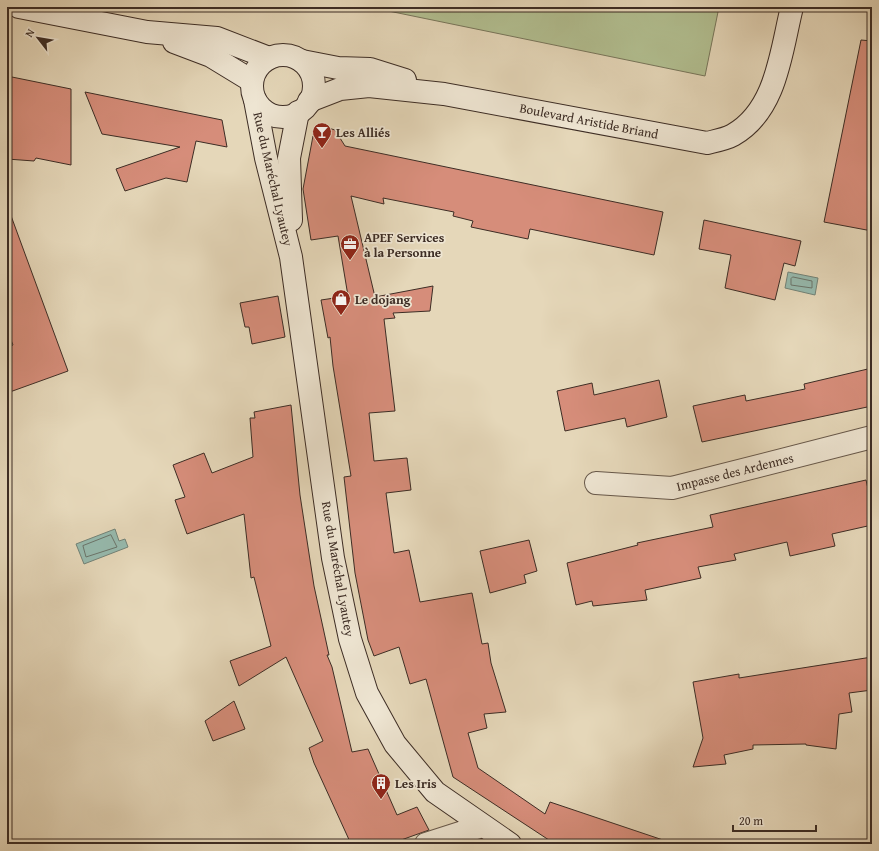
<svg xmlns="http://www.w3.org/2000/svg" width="879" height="851" font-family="'Gentium Book Plus',serif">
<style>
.green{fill:#b2bf91;stroke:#78765b}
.water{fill:#96baae;stroke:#728277}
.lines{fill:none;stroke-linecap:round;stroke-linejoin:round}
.shore{stroke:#6a746a;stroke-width:1}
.building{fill:#d68d7a;stroke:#3d2d25}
.street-casing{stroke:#67584a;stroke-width:24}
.secondary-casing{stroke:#3d2d25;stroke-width:24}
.street{stroke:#eee5d2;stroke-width:22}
.secondary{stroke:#eee5d2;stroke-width:22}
.labels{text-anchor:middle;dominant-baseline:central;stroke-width:3.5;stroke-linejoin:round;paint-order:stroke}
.street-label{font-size:13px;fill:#3d2d25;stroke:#eee5d2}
.poi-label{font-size:13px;font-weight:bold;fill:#3d2d25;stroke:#eee5d2;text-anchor:start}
</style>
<rect width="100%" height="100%" fill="#e5d7b9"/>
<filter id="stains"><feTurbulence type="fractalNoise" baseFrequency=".005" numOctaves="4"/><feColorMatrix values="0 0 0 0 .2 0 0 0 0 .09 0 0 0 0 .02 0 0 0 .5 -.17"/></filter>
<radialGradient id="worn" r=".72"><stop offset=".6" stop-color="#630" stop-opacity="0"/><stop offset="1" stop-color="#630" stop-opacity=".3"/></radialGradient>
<polygon class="green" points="369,7 719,7 705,76"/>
<g class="water">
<polygon points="788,272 818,278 815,295 785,288"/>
<polygon points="115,529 119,541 125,539 128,547 84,564 76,544"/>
</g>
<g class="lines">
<g class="shore">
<polygon points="793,277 812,281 812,288 791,285 791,279"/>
<polygon points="111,535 117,547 86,557 83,546"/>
</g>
</g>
<g class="building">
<polygon points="861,40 872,41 872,231 824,222"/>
<polygon points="7,76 71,89 71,165 36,158 34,161 7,159"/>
<polygon points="85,92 222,120 227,147 196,141 187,182 166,178 125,191 116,169 180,147 102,134"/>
<polygon points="325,127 335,130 345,146 663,212 654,255 530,229 528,239 471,227 473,221 453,216 454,212 383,198 384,204 351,196 375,297 433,286 430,311 393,313 395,318 384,319 395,411 369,413 374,461 407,458 411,490 386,493 394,553 409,550 420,602 472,593 482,644 488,643 491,663 506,712 484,714 487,728 468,733 478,768 545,814 550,802 663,840 663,844 555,844 453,777 426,679 410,684 399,647 374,656 368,640 355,573 344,477 351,476 333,366 330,337 328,338 321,300 348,296 338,236 311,240 303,189 313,136"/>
<polygon points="10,213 68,371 7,393 7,348 13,345 7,330 7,214"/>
<polygon points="704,220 801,241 795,266 784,263 775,300 725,288 731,255 699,249"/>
<polygon points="278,296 285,337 252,344 249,327 245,327 240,303"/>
<polygon points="872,368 872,406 702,442 693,406 745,395 746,401 805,389 804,384"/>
<polygon points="659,380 667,417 627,427 625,418 565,431 557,391 592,383 594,395"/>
<polygon points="291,405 300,495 314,586 329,655 327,655 332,667 352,752 368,749 397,815 417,807 429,830 390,844 351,844 314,763 309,748 323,741 286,657 239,686 230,661 271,646 254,577 251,578 244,514 187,534 175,500 185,497 173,465 204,453 212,473 253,457 250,418 255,418 254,412"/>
<polygon points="866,480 872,506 872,525 832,534 835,546 790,556 787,542 734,554 736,560 698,567 701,578 645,590 647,600 593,606 592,601 576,605 567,563 638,545 637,543 713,527 710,515"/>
<polygon points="529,540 537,571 524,575 526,583 490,593 480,551"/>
<polygon points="872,657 872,690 849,693 852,712 839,714 836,749 806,745 806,744 753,745 753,749 724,755 726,764 693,767 703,738 693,682 739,674 739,678"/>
<polygon points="234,701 245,729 213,741 205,721"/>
</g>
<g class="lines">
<g class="street-casing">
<g id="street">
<polyline points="596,483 672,488 872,437"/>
<polyline points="426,844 482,826"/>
</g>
</g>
<g class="secondary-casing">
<g id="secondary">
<polyline points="19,7 147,32 217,38 269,58"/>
<polyline points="174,42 211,56 252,81"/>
<circle cx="283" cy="86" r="31"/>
<polyline points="302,61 338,68 370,69 405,80"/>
<polyline points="255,100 266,158 291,257 333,558 350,639 367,693 395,744 435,792 510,844"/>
<path d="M309,101L340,89L369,86L444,94L707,143C715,141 726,139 733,135C777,110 781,51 792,7"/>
<polyline points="291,220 289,158 298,112"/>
</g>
</g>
<use href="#street" class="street"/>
<use href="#secondary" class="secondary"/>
</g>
<defs>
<g id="bar-pin" transform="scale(1)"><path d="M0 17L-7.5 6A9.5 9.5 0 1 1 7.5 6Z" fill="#8f2418" stroke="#eee5d2"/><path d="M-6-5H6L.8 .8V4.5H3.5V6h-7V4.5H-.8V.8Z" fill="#fff"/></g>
<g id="office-pin" transform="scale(1)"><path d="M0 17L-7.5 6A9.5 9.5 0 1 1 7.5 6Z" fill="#8f2418" stroke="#eee5d2"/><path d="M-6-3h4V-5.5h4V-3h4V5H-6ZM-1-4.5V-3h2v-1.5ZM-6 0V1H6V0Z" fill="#fff"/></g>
<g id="shop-pin" transform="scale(1)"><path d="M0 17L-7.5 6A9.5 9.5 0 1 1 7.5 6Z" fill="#8f2418" stroke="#eee5d2"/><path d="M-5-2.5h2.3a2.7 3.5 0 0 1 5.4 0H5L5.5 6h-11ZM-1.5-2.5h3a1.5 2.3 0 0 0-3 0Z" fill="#fff"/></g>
<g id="building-pin" transform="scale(1)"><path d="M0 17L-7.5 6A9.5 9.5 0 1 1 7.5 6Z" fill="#8f2418" stroke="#eee5d2"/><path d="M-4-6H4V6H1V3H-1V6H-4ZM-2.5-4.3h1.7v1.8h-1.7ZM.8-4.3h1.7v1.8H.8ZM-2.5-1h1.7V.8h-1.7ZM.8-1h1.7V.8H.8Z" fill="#fff"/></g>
</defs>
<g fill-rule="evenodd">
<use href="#bar-pin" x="322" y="132"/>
<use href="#office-pin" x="350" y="244"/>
<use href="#shop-pin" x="341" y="299"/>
<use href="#building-pin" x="381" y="783"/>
</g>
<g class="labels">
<g class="street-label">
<text transform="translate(589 121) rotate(11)">Boulevard Aristide Briand</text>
<text transform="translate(273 179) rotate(77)">Rue du Maréchal Lyautey</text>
<text transform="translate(735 472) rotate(-14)">Impasse des Ardennes</text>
<text transform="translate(338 569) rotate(80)">Rue du Maréchal Lyautey</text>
</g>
<g class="poi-label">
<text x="336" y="132">Les Alliés</text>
<text x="364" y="237">APEF Services<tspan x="364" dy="15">à la Personne</tspan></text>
<text x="355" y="299">Le dojang</text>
<text x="395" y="783">Les Iris</text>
</g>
</g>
<rect width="879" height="851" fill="none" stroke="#e5d7b9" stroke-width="24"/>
<rect x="8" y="8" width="863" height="835" fill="none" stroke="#3d2d25" stroke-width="2"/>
<rect x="12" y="12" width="855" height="827" fill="none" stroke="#3d2d25"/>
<g transform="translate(38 38) rotate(301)" stroke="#eee5d2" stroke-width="3" paint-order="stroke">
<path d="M0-3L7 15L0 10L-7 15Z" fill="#3d2d25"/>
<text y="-6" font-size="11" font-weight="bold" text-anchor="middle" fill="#3d2d25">N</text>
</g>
<path d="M733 825v6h83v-6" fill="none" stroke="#3d2d25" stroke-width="2"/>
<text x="739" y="825" font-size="12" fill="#3d2d25" stroke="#eee5d2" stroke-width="3" paint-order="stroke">20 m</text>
<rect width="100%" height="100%" filter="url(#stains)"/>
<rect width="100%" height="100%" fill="url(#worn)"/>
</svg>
